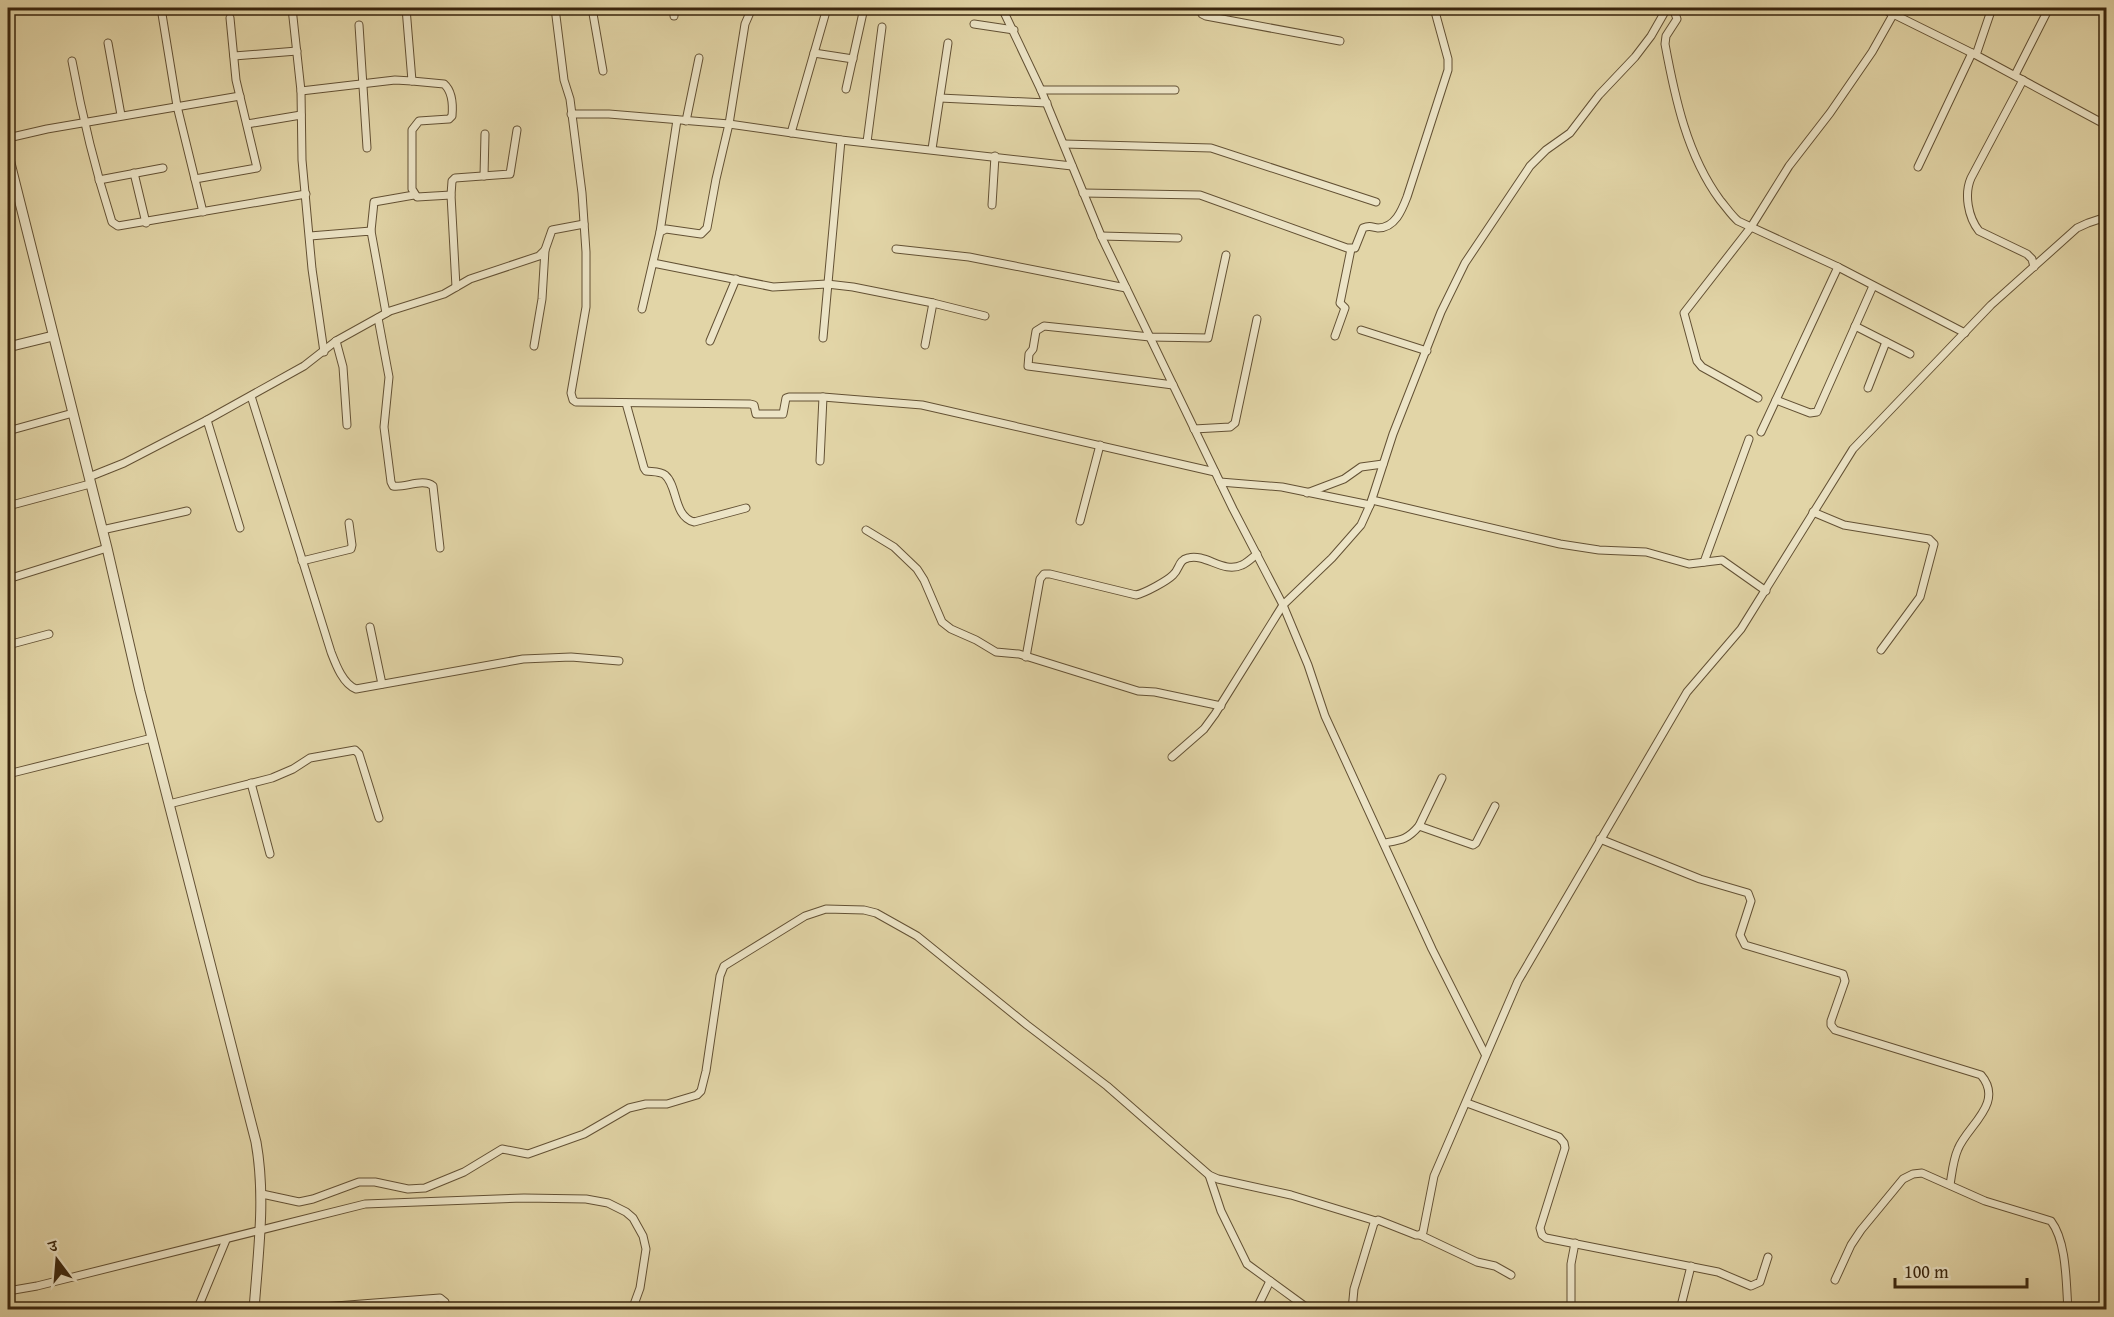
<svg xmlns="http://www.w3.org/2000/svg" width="2114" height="1317" font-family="'Gentium Book Plus','Noto Serif Devanagari',serif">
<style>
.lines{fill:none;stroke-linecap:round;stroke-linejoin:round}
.minor-casing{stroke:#635134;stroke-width:9}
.tertiary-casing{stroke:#635134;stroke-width:11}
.minor{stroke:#ece4c6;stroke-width:7}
.tertiary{stroke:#ece4c6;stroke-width:9}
</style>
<rect width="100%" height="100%" fill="#e2d5a7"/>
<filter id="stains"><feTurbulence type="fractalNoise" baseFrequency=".00333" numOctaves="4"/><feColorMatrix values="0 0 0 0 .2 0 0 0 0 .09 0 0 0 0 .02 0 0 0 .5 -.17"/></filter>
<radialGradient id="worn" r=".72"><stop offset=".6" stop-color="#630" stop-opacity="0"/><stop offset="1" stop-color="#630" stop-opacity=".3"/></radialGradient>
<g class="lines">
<g class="minor-casing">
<g id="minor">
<polyline points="161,8 177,106 203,212"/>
<polyline points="292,8 301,91 302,160 312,269 324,352"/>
<polyline points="555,8 564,80 570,99 582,193 586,252 586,307 571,393 573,400 576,402 750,404 754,405 756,414 783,414 786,398 789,397 823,397 922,405 1215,472"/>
<polyline points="592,8 603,71"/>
<polyline points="1002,8 1041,90 1102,238 1233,509 1283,605 1308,665 1325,716 1432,949 1485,1054"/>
<polyline points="1199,8 1202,14 1206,16 1340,41"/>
<path d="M1673,8L1677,19L1666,36L1665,44C1675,98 1687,155 1720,200C1726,207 1731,215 1738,221L1838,267L1965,333"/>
<polyline points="1881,8 1974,54"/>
<polyline points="1992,8 1976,55 2106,125"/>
<polyline points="674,16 674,8"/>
<polyline points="974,24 1014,30"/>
<polyline points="359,25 367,148"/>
<polyline points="108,43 121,115"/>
<polyline points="814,53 853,59"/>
<polyline points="234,56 297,51"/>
<path d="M72,61C82,115 95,169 112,222L118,226L306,194"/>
<polyline points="2015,75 2049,8"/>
<path d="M2023,80L1971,178C1964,194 1968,217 1979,231L2027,254L2032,259L2034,267"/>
<path d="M412,81L444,84C452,91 453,105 452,116L449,119L419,121L412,130V189L417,197L451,195"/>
<polyline points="846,89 864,8"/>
<polyline points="1041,90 1175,90"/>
<polyline points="301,91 395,80 412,81 406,8"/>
<polyline points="940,98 1047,103"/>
<polyline points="571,114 609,114 729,124 841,140 1072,166"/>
<polyline points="686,121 699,58"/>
<polyline points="247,124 301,115"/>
<polyline points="791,133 827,8"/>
<polyline points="8,138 47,129 240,96"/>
<polyline points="867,142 882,27"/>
<polyline points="1064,144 1211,148 1376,202"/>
<polyline points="932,149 948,43"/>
<polyline points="1918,167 1972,53"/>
<polyline points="134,173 146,223"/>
<polyline points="484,176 485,134"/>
<polyline points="195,179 257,168 236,80 230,18"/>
<polyline points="99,180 163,168"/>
<path d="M1083,193L1200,195L1347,248H1355L1363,228C1370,225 1371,227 1378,228C1395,228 1402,210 1407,197L1448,70V59L1434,8"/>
<polyline points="992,205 995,156"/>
<polyline points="371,231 374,202 414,195"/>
<polyline points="660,232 677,120"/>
<polyline points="310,236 371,231 386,313"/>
<polyline points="1101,236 1178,238"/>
<polyline points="896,249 969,257 1126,288"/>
<polyline points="653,263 773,287 827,284 853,287 933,303 985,316"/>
<polyline points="456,287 451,195 452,181 455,178 510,174 517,130"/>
<polyline points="642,309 660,232 666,229 701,234 707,228 716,179 729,124 745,24 752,8"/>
<path d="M378,318L389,377L384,427L391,482L393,486C405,488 423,478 433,486L440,548"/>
<polyline points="1855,326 1910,354"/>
<polyline points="1361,330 1427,351"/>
<polyline points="1335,336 1345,308 1340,303 1351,249"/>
<polyline points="823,338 841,140"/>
<polyline points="336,341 343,367 347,425"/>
<polyline points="710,341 736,279"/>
<polyline points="925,345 933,303"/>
<polyline points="534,346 542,299 545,250"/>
<polyline points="1173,385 1028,366 1029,354 1033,349 1036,331 1044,326 1150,337 1208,338 1226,255"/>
<polyline points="1868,388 1886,342"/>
<path d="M251,396L331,652C336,665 343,684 356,689L523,659L571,657L619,661"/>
<polyline points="1758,398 1702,367 1697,361 1684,313 1751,227 1789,166 1830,113 1872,52 1894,13"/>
<polyline points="1776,400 1810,413 1817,412 1873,286"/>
<path d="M626,403L644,468L646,471C652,472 660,471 665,475C678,486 673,516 694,522L746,508"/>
<polyline points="207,420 240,528"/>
<polyline points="1194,429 1230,427 1235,423 1257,319"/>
<polyline points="8,431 73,413"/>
<polyline points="1761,432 1838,267"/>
<polyline points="820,461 823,397"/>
<polyline points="89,477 124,463 207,420 304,366 336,341 390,311 444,294 470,279 539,256 545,250 552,230 584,224"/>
<polyline points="1220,482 1282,487 1370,505"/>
<polyline points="1307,493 1344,479 1361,467 1383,464"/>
<polyline points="1372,500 1560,544 1599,550 1646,552 1689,564 1722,560 1766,591"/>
<polyline points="8,506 90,484"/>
<polyline points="1813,512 1844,525 1929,539 1934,544 1920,597 1881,650"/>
<polyline points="1080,521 1100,445"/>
<polyline points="102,530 187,511"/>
<polyline points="866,530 894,547 917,569 924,580 942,622 951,629 976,640 996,652 1019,654 1138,691 1155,692 1221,706"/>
<polyline points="302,561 351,549 352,545 349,523"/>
<polyline points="1704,562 1749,439"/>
<polyline points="8,579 107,548"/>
<polyline points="370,627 382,684"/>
<polyline points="8,645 49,634"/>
<path d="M1026,657L1040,579L1044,574H1050L1136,595C1145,593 1167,581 1173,575C1180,569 1178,560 1188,558C1206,553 1223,574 1242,565C1247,563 1253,557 1257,554"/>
<polyline points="1172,757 1204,729 1215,714 1283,605 1332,558 1361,525 1370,505 1393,434 1441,312 1465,263 1530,166 1546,150 1570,133 1599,95 1635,57 1651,36 1667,8"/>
<polyline points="8,774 152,738"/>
<polyline points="251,783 270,854"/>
<polyline points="169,804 272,778 293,769 310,758 355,750 359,754 379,818"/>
<polyline points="1419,826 1473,845 1476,843 1495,806"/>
<path d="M1600,839L1700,879L1748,893L1751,901L1740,935L1745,945L1843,974L1845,981L1831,1021V1025L1835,1030L1981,1075C2005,1103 1967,1126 1958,1149C1953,1160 1952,1173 1950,1185"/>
<path d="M1384,843C1401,840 1407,840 1419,826L1442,778"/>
<polyline points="1467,1103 1559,1137 1564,1143 1565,1148 1540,1228 1542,1235 1546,1238 1718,1272 1751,1286 1760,1282 1768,1257"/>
<polyline points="1209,1175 1221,1211 1247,1264 1310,1310"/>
<polyline points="262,1194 299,1202 313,1199 359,1182 375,1182 408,1189 425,1188 464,1172 502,1149 528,1154 584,1134 629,1108 646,1104 667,1104 697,1095 701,1091 706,1071 720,976 724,966 805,916 826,909 864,910 876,913 917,936 1027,1025 1107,1086 1209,1175 1218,1179 1291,1195 1376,1221"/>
<polyline points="1420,1235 1477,1262 1495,1266 1511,1275"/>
<path d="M1835,1280L1851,1245L1861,1230L1903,1179L1913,1174L1922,1173L1985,1201L2051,1221C2067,1242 2066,1284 2068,1310"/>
<polyline points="8,1291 37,1286 365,1204 524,1198 586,1199 608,1203 626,1212 633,1218 643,1236 646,1249 640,1288 632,1310"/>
<polyline points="197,1310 226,1240"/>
<polyline points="283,1310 440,1298 445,1302 446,1310"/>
<polyline points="1256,1310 1270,1281"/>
<polyline points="1352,1310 1354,1289 1374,1223 1378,1220 1416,1235 1420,1235 1423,1232 1434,1176 1518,981 1687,692 1741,629 1853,449 1991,305 2077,228 2088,223 2106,217"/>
<polyline points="1571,1310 1571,1264 1575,1243"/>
<polyline points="1680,1310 1691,1266"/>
</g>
</g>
<g class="tertiary-casing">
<g id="tertiary">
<path d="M8,155L107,548L140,691L256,1142C266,1198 258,1253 254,1310"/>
<polyline points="8,347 53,336"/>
</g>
</g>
<use href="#minor" class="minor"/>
<use href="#tertiary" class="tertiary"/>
</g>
<rect width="2114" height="1317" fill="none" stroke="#e2d5a7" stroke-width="30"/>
<rect x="9" y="9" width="2096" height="1299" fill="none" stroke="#39250d" stroke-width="3"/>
<rect x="15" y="15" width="2084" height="1287" fill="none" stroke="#39250d" stroke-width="1.5"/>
<g transform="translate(57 1260) rotate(344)" stroke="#ece4c6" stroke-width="4.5" paint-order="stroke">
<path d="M0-4.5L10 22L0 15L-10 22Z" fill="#39250d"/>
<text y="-9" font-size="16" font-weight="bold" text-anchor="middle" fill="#39250d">उ</text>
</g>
<path d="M1895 1278v9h132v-9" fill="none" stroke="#39250d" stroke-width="3"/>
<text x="1904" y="1278" font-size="18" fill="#39250d" stroke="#ece4c6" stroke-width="4.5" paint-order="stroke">100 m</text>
<rect width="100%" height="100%" filter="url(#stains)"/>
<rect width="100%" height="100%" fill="url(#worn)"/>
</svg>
